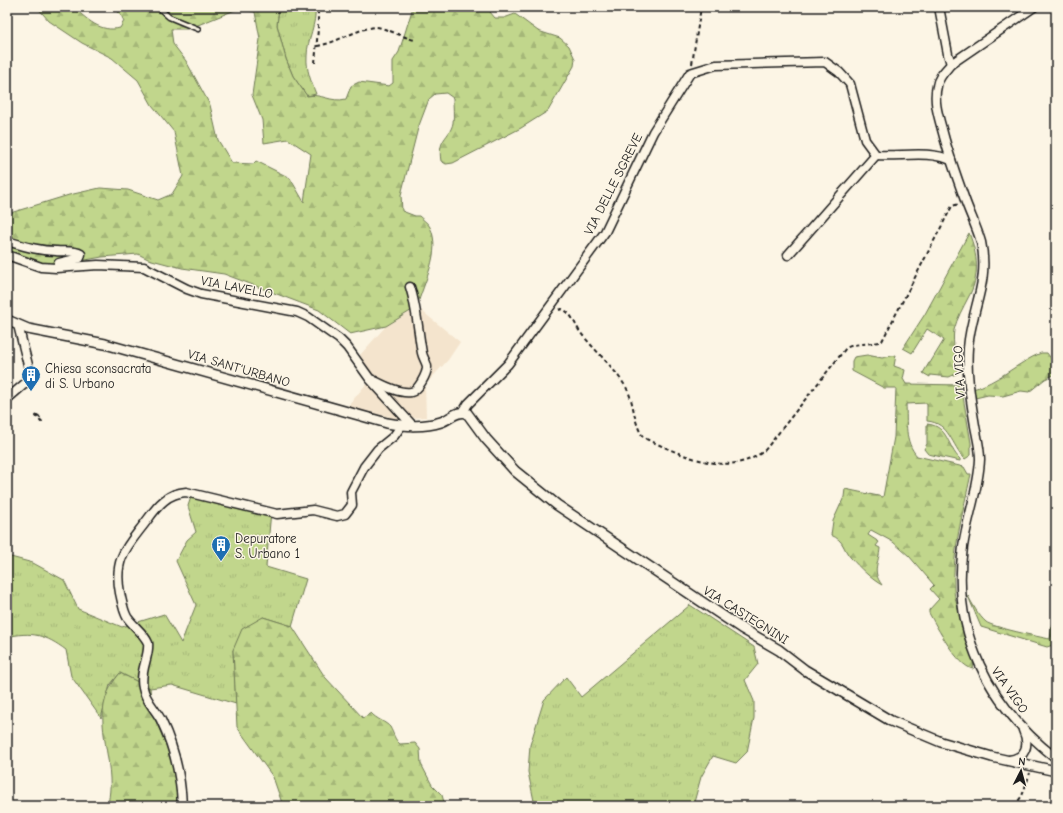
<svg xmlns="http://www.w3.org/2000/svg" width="1063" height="813" font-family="'Comic Neue',sans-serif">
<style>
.built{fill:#f4e4cd}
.grass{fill:url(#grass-tufts);stroke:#6e7954}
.forest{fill:url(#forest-firs);stroke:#6e7954;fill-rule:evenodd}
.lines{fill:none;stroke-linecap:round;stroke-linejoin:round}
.service-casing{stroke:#1c1c1c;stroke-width:7}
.minor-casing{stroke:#1c1c1c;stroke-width:11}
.tertiary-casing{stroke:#1c1c1c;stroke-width:12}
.path{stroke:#1c1c1c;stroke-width:2;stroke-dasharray:4 3;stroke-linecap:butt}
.service{stroke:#fcf5e5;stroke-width:4}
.minor{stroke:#fcf5e5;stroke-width:8}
.tertiary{stroke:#fcf5e5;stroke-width:9}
.labels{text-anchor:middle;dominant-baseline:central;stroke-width:3;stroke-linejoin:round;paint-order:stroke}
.street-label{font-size:13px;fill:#1c1c1c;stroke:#fcf5e5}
.poi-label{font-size:13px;fill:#1c1c1c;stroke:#fcf5e5;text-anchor:start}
</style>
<defs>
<pattern id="grass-tufts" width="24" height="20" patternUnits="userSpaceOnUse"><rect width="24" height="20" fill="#c1d68c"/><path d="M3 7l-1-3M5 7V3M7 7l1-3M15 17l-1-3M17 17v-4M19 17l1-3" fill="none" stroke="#a5b778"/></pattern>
<pattern id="forest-firs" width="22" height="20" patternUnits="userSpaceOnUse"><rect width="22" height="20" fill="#c1d68c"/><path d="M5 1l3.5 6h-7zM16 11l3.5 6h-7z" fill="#a5b778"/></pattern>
</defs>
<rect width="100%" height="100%" fill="#fcf5e5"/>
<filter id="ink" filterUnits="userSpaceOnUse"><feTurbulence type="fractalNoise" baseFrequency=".025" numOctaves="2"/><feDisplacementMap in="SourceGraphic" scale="8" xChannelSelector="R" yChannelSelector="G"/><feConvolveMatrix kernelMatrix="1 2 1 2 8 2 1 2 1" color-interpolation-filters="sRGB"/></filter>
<g filter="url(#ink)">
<polygon class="built" points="417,307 460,342 448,360 425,385 426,417 398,419 347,407 372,377 360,355 386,326"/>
<g class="grass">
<path d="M279,7H315C317,24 307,39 307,56C306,70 311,81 316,94L307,96L293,76L286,59L277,25Z"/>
<path d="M193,491L271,511L266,567L306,579L292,626L263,617L233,650L236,704L172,685L150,688L120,673L110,685L101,718L71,676L66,650C46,635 32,631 7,637V556L33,563L64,580L78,609L122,627L164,614L181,643L196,605L176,561L187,540L196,532L188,506Z"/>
<polygon points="690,605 754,647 758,664 745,680 754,701 754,718 747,752 736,763 713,756 701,777 693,806 567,806 534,801 528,772 530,745 544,700 566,677 581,697"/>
</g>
<g class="forest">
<path d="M37,7H73C87,19 100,33 120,28L124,21L121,15L114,7H279L277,25L286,59L293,76L307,96C321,93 331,103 346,99L351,86L359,82L389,86L393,83V61L399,52L413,7H490V12L495,18H504L515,14L538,31L560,38L569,46L575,59L574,66L548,111L521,128L453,163L446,164L441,161C437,138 450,138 453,123C454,115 453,106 453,98L446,93L435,94L429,99L418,128L401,195L402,211L415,216H419C422,219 428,223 430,227C442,252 423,283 417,307L386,326L350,334L319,310L224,274L182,268L148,259L138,254L102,257L53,266L15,254L7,249V214L69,195L100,188L128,190L158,200L172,194L183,176L174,132L152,105L138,80L112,58L82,43L49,21ZM240,8L255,12L260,39L252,95L262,120L264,143L288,139L311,154L304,202L290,178L256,161L253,164L232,163L218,140L210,105L186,61L173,44L171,29H188Z"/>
<path d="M969,233C978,255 980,277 968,298C963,308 957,318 954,330C952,343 956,359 958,373L949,377L930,375V377L923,373L929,363H930L944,340L927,329L912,353L903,348L925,314Z"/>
<path d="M1041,353H1047L1056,365V374L1045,379L1029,392L1021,391L1003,396L988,395L971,399L973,389C997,383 1017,363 1041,353Z"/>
<path d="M867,355L882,358L896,355L894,366L905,370L903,379L906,384L961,385L971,443V455L965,459C951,445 950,423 927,421V403L906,404C907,423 904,441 917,456L964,467L968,474H971C963,512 952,551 954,589C954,607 977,656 973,669C957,666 937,627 929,613V610L939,599L930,589L934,585L909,556L893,542L871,530L868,535L879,542L876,546L880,548C879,564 871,570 882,585C872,580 859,567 851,558C842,548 845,541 831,535L833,521L844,497L845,489L883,497L894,437L896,388H884L852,371V361L854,357Z"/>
<path d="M927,424C949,426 947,447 960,459V461L928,454L924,449L927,444Z"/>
<path d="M968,596C973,605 978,615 986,622C992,627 1039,637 1050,639L1052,625L1056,623V644L1047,647L981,627Z"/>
<path d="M263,617L292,626L325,677L363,718L371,713C376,719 386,722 390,727C394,734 394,739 400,744L415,743L420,749L421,764L432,785L442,795L445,806H283L273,777L237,727L233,650L242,629Z"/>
<path d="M120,673L150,688L152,712L169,752L178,786V806H108C109,797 111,787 110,778C108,739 90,708 120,673Z"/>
</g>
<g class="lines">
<g class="service-casing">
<polyline id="service" points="158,7 169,17 198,29"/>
</g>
<g class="minor-casing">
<g id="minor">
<polyline points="939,7 948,54 951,64"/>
<path d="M1034,7L951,64C945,71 938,77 937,86C933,101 939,118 943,133C949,156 957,178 965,200C970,214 977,228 981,242C990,283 971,309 968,348C966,374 971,401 975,426C977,437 980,448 980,459C979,488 967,518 963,547C951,632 989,706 1056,758"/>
<path d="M7,241C24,246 39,251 56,251C63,252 75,250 81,254L80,258L59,263"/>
<polyline points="7,255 41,267 56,268 98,265 144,267 187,289 201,294 297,312 308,317 339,339 347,347 370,379 413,426"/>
<polyline points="788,255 876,155"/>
<path d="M373,380C383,385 399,394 411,392C418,391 427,374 427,367C427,363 423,358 422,353C418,331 417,308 410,287"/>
<polyline points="7,399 28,381 30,373 18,325"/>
<path d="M463,412L468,404L508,364L605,232L653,132L690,73L716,65L825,62L839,72L850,84L865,140L876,155C901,157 927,150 951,160"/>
<path d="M1009,760C1026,758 1030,745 1023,730"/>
<path d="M182,806C181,776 174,747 161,720C156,710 145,700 143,688C139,671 150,656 148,643C144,633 133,626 127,617C123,610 122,601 120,593C113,557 128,546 148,519C158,505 168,493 186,492L277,514L313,510L337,516L345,514L352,505L351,492L364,467L378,449L394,436L401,426"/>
</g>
</g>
<g class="tertiary-casing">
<path id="tertiary" d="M7,320L28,329L105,344L387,423C404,426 423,428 441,422C450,419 457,410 467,413L486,439L515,471L557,505L741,628L779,650L805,670L891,721L941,742L992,757L1056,771"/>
</g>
<g class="path">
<path d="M317,46C337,43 355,29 376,27C383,27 405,38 415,40"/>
<polyline points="315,63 318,29 318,7"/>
<polyline points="692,64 701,7"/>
<path d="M559,310L562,309C572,313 574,323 580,332C595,351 615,368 627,389C635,405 633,424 644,438C680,454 729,480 765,450L846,348C858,342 870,345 882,341L952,206L959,204"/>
<polygon points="38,415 42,421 41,422 36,416"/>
<polyline points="1014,806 1022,796 1030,773"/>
</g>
<use href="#service" class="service"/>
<use href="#minor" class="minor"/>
<use href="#tertiary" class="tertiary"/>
</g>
</g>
<defs>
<g id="building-pin" transform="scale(1)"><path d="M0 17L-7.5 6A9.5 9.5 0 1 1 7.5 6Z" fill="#1f6fb2" stroke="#fcf5e5"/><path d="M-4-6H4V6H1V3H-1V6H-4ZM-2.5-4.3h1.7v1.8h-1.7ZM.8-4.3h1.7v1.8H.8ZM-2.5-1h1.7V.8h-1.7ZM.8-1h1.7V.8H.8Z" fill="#fff"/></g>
</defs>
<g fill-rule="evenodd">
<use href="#building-pin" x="31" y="375"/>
<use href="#building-pin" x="221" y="545"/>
</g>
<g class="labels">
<g class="street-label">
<text transform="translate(613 184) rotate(-63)">VIA DELLE SGREVE</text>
<text transform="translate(237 287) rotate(11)">VIA LAVELLO</text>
<text transform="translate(239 368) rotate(16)">VIA SANT'URBANO</text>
<text transform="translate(959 372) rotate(-93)">VIA VIGO</text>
<text transform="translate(746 615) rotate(32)">VIA CASTEGNINI</text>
<text transform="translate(1010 690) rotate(55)">VIA VIGO</text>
</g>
<g class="poi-label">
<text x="45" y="368">Chiesa sconsacrata<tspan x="45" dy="15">di S. Urbano</tspan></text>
<text x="235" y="538">Depuratore<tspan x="235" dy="15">S. Urbano 1</tspan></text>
</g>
</g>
<rect width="1063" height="813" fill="none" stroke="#fcf5e5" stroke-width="24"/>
<rect x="12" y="12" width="1039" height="789" fill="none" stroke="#1c1c1c" stroke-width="1.5" filter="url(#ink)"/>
<g transform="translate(1021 771) rotate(6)" stroke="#fcf5e5" stroke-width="3" paint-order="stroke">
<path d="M0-3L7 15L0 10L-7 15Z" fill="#1c1c1c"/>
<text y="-6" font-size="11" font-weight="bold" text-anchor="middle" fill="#1c1c1c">N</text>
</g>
</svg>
